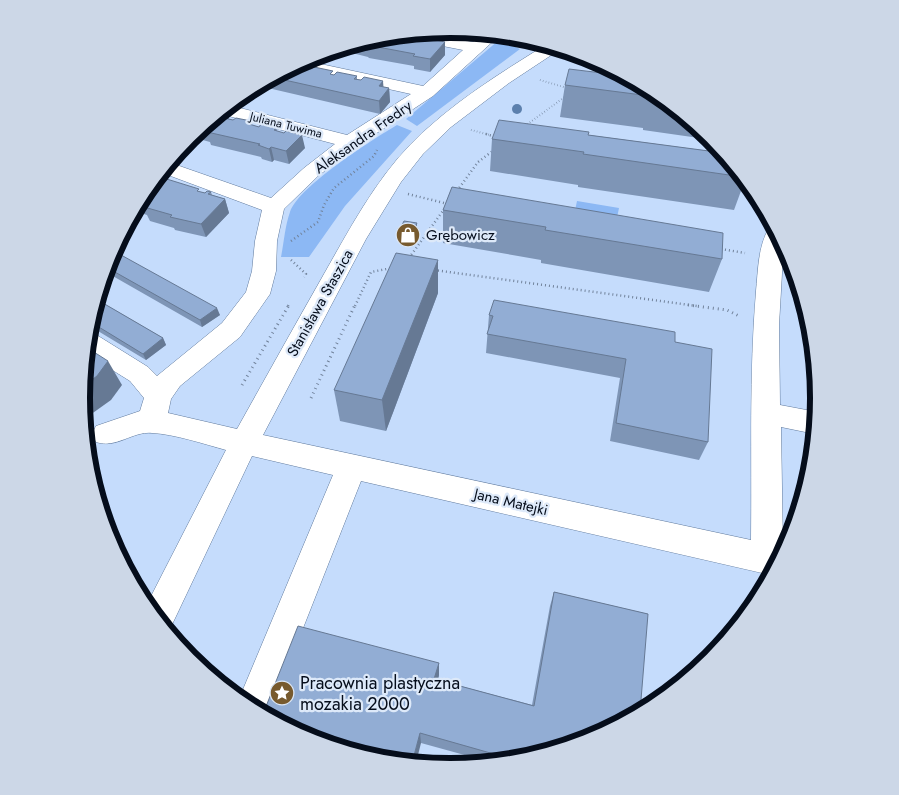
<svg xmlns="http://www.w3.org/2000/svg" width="899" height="795" font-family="Jost,sans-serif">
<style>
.green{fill:#8cb8f4}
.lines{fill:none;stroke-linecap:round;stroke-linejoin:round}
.minor-casing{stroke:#607a9d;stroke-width:1}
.path-far2{stroke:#71829a;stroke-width:2;stroke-dasharray:0.5 2.5;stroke-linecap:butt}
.path-far1{stroke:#71829a;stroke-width:2.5;stroke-dasharray:1 3;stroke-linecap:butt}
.path{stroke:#71829a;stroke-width:3;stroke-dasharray:1 4;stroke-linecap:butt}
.minor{fill:#fff;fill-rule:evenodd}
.tree{fill:#5c80ad}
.wall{fill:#7e95b6}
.shaded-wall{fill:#667994}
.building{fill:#92add4;stroke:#667994}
.labels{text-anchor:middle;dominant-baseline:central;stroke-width:4.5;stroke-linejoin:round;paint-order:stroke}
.far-street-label{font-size:12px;fill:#050d1b;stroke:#dde9f9}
.street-label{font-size:15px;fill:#050d1b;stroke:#dde9f9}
.poi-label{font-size:15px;fill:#050d1b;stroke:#dde9f9;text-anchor:start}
.near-poi-label{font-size:18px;fill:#050d1b;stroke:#dde9f9;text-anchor:start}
.rim{fill:none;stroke:#050d1b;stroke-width:6}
</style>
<rect width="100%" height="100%" fill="#c5dcfc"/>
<g class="green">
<polygon points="499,40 520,49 417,126 406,119"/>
<path d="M397,125L412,131L345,206L309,257H281C284,242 285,226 290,212C299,186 372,140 397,125Z"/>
<polygon points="577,201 619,208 615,227 573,220"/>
</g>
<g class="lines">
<g class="minor-casing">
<path id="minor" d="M420,32L473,42L484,32L501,34L433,96L357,146L318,176L284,209L277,241L276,271L270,294L240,337L180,386L171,399L168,413L237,429C266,377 295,325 324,274C349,230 375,181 410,145C450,104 499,74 547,44L562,48L509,83L451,127L423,154L401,182L366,239L263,435L751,540C752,457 749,374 756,291C758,271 758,246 769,228L774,227L785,247L783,256L779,325L780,405L817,412L815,434L781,427L783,548L785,549L771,575L361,481L268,717L239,699L333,475L252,456L169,631L167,632L146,606L226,450C204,444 174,434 152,433C132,431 117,449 96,442L92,434L96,426L140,411L144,398L130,381L85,353L87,332L95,334L148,367L157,376L222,323L246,292L252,271L255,241L262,210L160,172L168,162L271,198L304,168L335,144L217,113L228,105L347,135L411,94L289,67L302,60L423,86L463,50L402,38L395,34Z"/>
</g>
<g class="path-far2">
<polyline points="620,73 627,78"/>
<polyline points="595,74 607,66"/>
<polyline points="540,80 567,88"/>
<polyline points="525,126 566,96"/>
<polyline points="471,130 490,135"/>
</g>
<g class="path-far1">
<polyline points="486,134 496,137"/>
<polyline points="457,191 478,162 494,150"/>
<polyline points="408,194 448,204"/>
<polyline points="291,241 318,222 324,205 334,188 374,156 377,150"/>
<polyline points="721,249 745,253"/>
<polyline points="409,258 445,208"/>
<polyline points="291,260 306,274 304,277"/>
<polyline points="434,270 697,306"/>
<polyline points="288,306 289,304"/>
<polyline points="355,306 371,272 392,268"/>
</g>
<g class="path">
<polyline points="688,305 727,310 741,317"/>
<polyline points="242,385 289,305"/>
<polyline points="311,398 355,305"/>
</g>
<use href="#minor" class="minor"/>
</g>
<circle class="tree" cx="517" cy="109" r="5"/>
<g class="wall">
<polygon points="378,36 445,42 445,55 430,72 414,69 414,66 369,58 368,57 352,53 352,48 347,52 332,50"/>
<polygon points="296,63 309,69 333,75 357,76 357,80 383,81 383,87 389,88 390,102 380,114 255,85"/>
<polygon points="565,85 655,91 710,137 713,140 643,130 643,128 560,117"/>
<polygon points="219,112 227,114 229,119 259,127 277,128 277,131 305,148 289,164 274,160 272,162 262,159 261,157 211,145 210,142 199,139 197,141 188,137"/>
<polygon points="589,135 724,153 745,180 734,210 578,187 578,185 490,171 492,139"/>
<polygon points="452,187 722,259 709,292 541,263 541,260 443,243 443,210"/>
<polygon points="143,192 200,192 205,193 211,192 212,195 225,199 229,213 206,237 175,230 174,228 150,221 147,215 138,212 136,214 132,213"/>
<polygon points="417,223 417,230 411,241 398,240 398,233"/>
<polygon points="109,256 220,315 202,327 104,271"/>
<polygon points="438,260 438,293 386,431 340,421 334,390"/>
<polygon points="96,299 163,338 166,345 146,360 88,325"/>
<polygon points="489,315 675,342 708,442 699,460 610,441 620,378 486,353"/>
<polygon points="554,592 648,614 521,759 490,762 421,743 377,759 439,663 439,675 438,680 532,705 550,606"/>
</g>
<g class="shaded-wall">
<polygon points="358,42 347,52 346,45"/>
<polygon points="445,42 445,55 430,72 430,59"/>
<polygon points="383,81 384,94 379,86"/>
<polygon points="389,88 390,102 380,114 379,101"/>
<polygon points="227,114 231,128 224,118"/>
<polygon points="197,130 199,139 197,141 195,132"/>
<polygon points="302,135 305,148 289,164 286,151"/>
<polygon points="271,147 274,160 272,162 269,149"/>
<polygon points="225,199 229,213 206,237 201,224"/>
<polygon points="135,207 138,212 136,214 134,210"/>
<polygon points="417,223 417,230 411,241 411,234"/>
<polygon points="438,260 438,293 386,431 382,400"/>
<polygon points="217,308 220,315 202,327 200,320"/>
<polygon points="163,338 166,345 146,360 143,354"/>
<polygon points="108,361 122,385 111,400 83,420 81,397 82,387"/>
<polygon points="439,663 439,675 435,691 434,679"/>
<polygon points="420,733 421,743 416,763 412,763"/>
</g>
<g class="building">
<polygon points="402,33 445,42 430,59 413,56 415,54 367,45 376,36"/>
<polygon points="376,36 367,45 368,50 352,47 356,42"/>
<polygon points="296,63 309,66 307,68 311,69 314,67 333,71 330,74 334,75 337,72 357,76 354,79 361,80 364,77 383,81 379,86 389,88 379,101 271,77"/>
<polygon points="569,69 627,76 655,91 666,100 650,98 650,96 565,85"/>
<polygon points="219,112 227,114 224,118 233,120 236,118 251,121 249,124 259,127 261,124 277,128 274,130 284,133 286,131 302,135 286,151 271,147 269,149 258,145 260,144 207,132 210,130 200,127"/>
<polygon points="499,120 589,132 588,135 724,153 743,177 583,154 584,152 492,139"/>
<polygon points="157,176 199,189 197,191 205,193 207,191 211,192 208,194 225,199 201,224 170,217 172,215 144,207 148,204 139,201 143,192"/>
<polygon points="452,187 723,233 722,259 545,230 546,227 443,210"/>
<polygon points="404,221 417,223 411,234 398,233"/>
<polygon points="112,250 217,308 200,320 106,267 109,256"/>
<polygon points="396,253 438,260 382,400 334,390"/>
<polygon points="96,299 163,338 143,354 89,321"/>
<polygon points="494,300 675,332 675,342 712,349 708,442 616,423 626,359 487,334 493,316 489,315"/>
<polygon points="86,347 108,361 97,376 82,387"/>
<polygon points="554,592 648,614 640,712 590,738 521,759 515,760 420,733 412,763 377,759 308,738 263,714 298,626 439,663 434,679 534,706"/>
</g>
<defs>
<g id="shop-disc" transform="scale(1.25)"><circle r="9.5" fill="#775a2e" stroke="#dde9f9"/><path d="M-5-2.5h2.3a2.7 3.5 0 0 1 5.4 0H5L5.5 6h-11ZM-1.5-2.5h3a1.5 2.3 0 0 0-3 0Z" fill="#fff"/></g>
<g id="sight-disc" transform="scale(1.25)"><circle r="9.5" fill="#775a2e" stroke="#dde9f9"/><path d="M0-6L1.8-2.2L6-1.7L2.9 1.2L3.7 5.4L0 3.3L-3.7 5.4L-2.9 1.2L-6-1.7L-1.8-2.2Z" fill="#fff"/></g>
</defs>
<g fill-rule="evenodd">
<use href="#shop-disc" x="408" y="235"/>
<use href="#sight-disc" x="282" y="693"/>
</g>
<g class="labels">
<g class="far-street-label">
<text transform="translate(286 125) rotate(14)">Juliana Tuwima</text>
</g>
<g class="street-label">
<text transform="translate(363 137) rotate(-35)">Aleksandra Fredry</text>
<text transform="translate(320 303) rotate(-61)">Stanisława Staszica</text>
<text transform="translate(511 502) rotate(13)">Jana Matejki</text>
</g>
<g class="poi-label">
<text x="426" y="235">Grębowicz</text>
</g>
<g class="near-poi-label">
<text x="300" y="683">Pracownia plastyczna<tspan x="300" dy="21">mozakia 2000</tspan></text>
</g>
</g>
<path d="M0 0H899V795H0ZM90 398a360 360 0 1 1 720 0a360 360 0 1 1-720 0Z" fill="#ccd7e7" fill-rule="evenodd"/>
<path class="rim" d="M90 398a360 360 0 1 1 720 0a360 360 0 1 1-720 0Z"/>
</svg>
